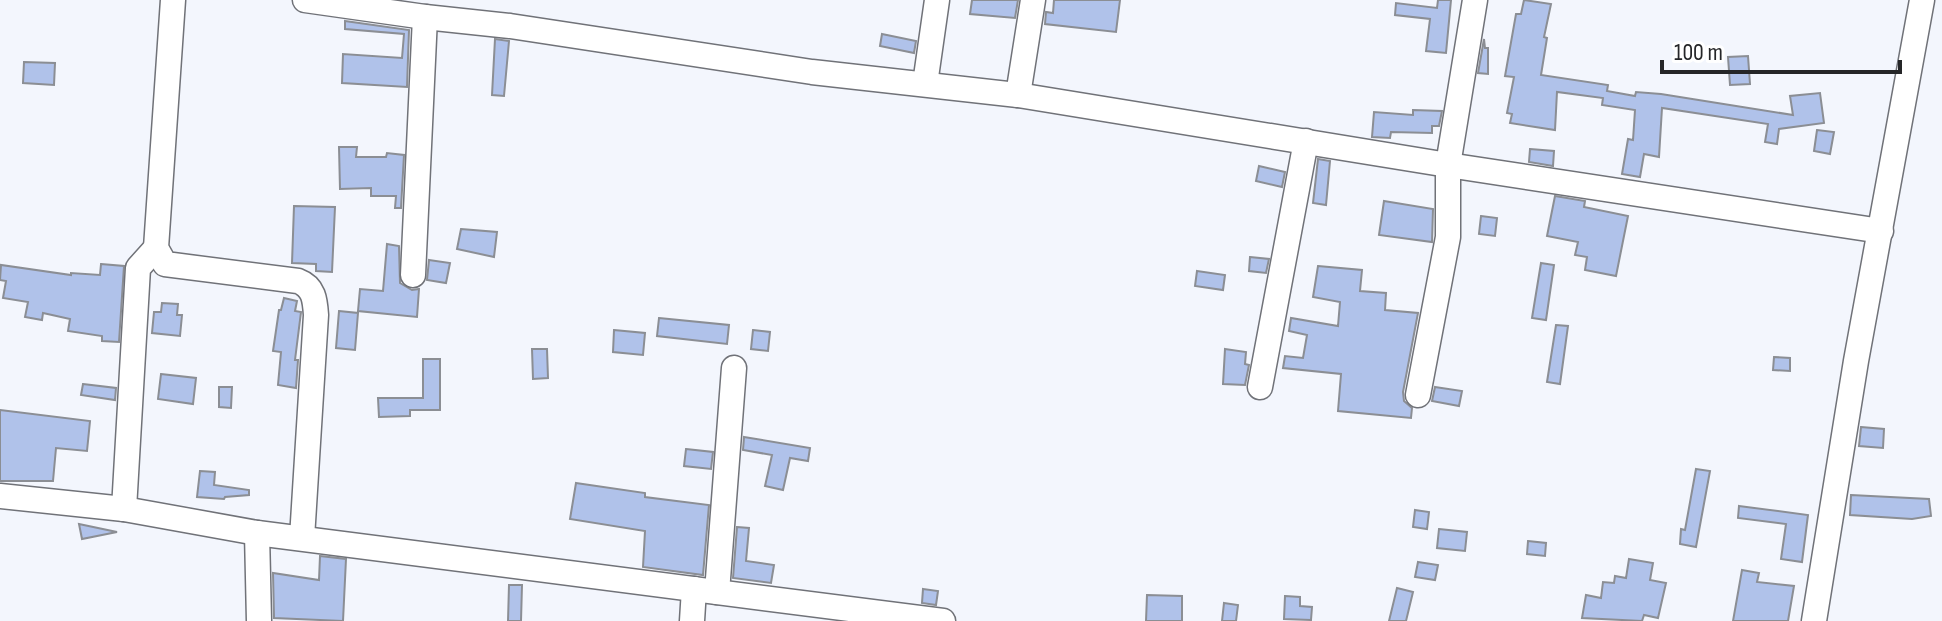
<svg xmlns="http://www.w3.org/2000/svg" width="1942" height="621" font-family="'Sofia Sans Condensed',sans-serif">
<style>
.building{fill:#b0c2ea;stroke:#8b8e94;stroke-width:2}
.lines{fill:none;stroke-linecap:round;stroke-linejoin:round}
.minor-casing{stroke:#707278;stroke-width:27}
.minor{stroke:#fff;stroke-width:24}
</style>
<rect width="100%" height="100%" fill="#f3f6fd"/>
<g class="building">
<polygon points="972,0 1018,0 1015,18 970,14"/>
<polygon points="1054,0 1120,0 1116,32 1045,24 1046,12 1053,13"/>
<polygon points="1438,0 1451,0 1446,53 1426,51 1430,19 1395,15 1396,3 1437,8"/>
<polygon points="1524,0 1551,4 1544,37 1547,38 1541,75 1608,85 1607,91 1635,96 1636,92 1661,94 1793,115 1790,96 1820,93 1824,123 1779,129 1777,144 1765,142 1768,124 1662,108 1659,157 1644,154 1640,177 1622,174 1628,139 1633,140 1635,110 1602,105 1603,98 1557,92 1555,130 1510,123 1512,114 1507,113 1514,77 1505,76 1516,14 1521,14"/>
<polygon points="345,21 409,30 407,87 342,83 343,54 402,58 404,34 345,29"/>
<polygon points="882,34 916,41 914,53 880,46"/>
<polygon points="495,39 509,41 504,96 492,95"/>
<polygon points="1484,39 1485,48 1488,48 1488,74 1478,73"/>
<polygon points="1748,56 1750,84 1730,85 1728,57"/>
<polygon points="24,62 55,63 54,85 23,83"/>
<polygon points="1413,110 1442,111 1439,126 1432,126 1432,133 1391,132 1390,138 1372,137 1374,112 1413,115"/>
<polygon points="1817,130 1834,132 1830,154 1814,151"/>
<polygon points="339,147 357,147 356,157 386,157 387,153 404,155 401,208 395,208 396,196 371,196 371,188 340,189"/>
<polygon points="1530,149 1554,151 1553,166 1529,162"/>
<polygon points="1318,159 1330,161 1326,205 1313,203"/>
<polygon points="1259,166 1285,172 1282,187 1256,181"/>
<polygon points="1555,196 1585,201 1584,207 1628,216 1616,276 1585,270 1587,257 1575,255 1578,242 1547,236"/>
<polygon points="1384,201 1433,209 1432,242 1379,235"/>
<polygon points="294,206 335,207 332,272 316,271 316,264 292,263"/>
<polygon points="1481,216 1497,218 1495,236 1479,234"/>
<polygon points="461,229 497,232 494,257 457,249"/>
<polygon points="387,244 399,246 400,283 412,290 419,289 417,317 358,311 360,289 383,291"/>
<polygon points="1250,257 1269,259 1266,273 1249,271"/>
<polygon points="429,260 450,263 446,283 427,280"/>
<polygon points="1541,263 1554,265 1546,320 1532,318"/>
<polygon points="101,264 124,266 119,342 102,341 102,336 68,331 70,319 43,313 42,320 25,317 28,302 3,298 6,281 0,280 1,265 71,275 71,273 100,275"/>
<polygon points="1318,266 1362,270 1360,291 1386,293 1385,310 1418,313 1403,392 1404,401 1412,408 1411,418 1338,411 1341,374 1283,368 1285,356 1303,358 1307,335 1289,331 1291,318 1338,326 1340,302 1313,297"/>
<polygon points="1197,271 1225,275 1223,290 1195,286"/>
<polygon points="284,298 297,301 295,311 301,312 295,360 298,360 296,388 278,385 281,352 273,351 279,310 281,310"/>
<polygon points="162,303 178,304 177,315 182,315 180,336 152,333 154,312 161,312"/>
<polygon points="339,311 358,313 355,350 336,348"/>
<polygon points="659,318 729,325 727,344 657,336"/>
<polygon points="1556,325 1568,326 1560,384 1547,382"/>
<polygon points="614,330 645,333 643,355 613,352"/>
<polygon points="753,330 770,332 768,351 751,349"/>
<polygon points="532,349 547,349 548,378 533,379"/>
<polygon points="1225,349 1246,352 1245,364 1249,365 1245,385 1223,384"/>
<polygon points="1774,357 1790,358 1790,371 1773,370"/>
<polygon points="423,359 440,359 440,410 410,410 410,416 379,417 378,398 423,398"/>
<polygon points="161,374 196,378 193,404 158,399"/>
<polygon points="83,384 116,388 115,400 81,395"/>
<polygon points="219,387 232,387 231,408 219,407"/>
<polygon points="1435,387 1462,391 1459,406 1432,401"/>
<polygon points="0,410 90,421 87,451 56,448 53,481 0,481"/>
<polygon points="1861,427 1884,429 1883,448 1859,446"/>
<polygon points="744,437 810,448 808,461 790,458 783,490 765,486 772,455 743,450"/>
<polygon points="686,449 713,452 711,469 684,466"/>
<polygon points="1696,469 1710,471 1696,547 1680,544 1681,529 1685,530"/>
<polygon points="200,471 215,472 214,485 249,490 249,495 225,497 224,499 197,497"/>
<polygon points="576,483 645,493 645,497 709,505 703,575 643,567 645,531 570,519"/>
<polygon points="1851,495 1929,499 1931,516 1912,519 1850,515"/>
<polygon points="1739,506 1808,515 1802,562 1781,559 1786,524 1738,518"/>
<polygon points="1415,510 1429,512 1427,529 1413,527"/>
<polygon points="79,524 117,532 82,539"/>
<polygon points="737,527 749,528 746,561 774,565 771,583 733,578"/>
<polygon points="1439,529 1467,532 1465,551 1437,548"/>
<polygon points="1528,541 1546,543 1545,556 1527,554"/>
<polygon points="320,556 346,559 343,621 274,618 273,573 319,580"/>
<polygon points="1629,559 1653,563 1650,580 1666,583 1658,618 1644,615 1642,621 1582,618 1586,595 1601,598 1603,582 1614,583 1615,576 1626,578"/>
<polygon points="1418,562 1438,565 1435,580 1415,577"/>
<polygon points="1742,570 1759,573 1757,582 1794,586 1788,621 1733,621"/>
<polygon points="509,585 522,585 521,621 508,621"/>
<polygon points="1397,588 1413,592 1406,621 1389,621"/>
<polygon points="923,589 938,591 936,605 922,603"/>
<polygon points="1147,595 1182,596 1182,621 1146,621"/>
<polygon points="1285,596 1300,597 1300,606 1312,607 1311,620 1284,619"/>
<polygon points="1224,603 1238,605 1236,621 1222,621"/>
</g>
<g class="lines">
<g class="minor-casing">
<g id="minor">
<path d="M173,0L156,248L165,264L298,281C314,287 315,300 316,315L302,538"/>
<polyline points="305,0 425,17 510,26 812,72 1018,95 1448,165 1881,231"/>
<polyline points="925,84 937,0"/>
<polyline points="1018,95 1033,0"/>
<polyline points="413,275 425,17"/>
<polyline points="1260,387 1306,141"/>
<polyline points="1418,395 1448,237 1448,165 1475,0"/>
<polyline points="0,496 124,509 257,533 943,621"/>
<polyline points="124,509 138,268 156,248"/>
<polyline points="257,533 259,621"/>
<polyline points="717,592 734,368"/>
<polyline points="692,621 694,589"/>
<polyline points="1814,621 1856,361 1922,0"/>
</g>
</g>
<use href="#minor" class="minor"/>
</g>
<path d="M1662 60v12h238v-12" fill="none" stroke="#252628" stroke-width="4"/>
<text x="1674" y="60" font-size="24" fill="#252628" stroke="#ffffff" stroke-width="6" paint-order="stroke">100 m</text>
</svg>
